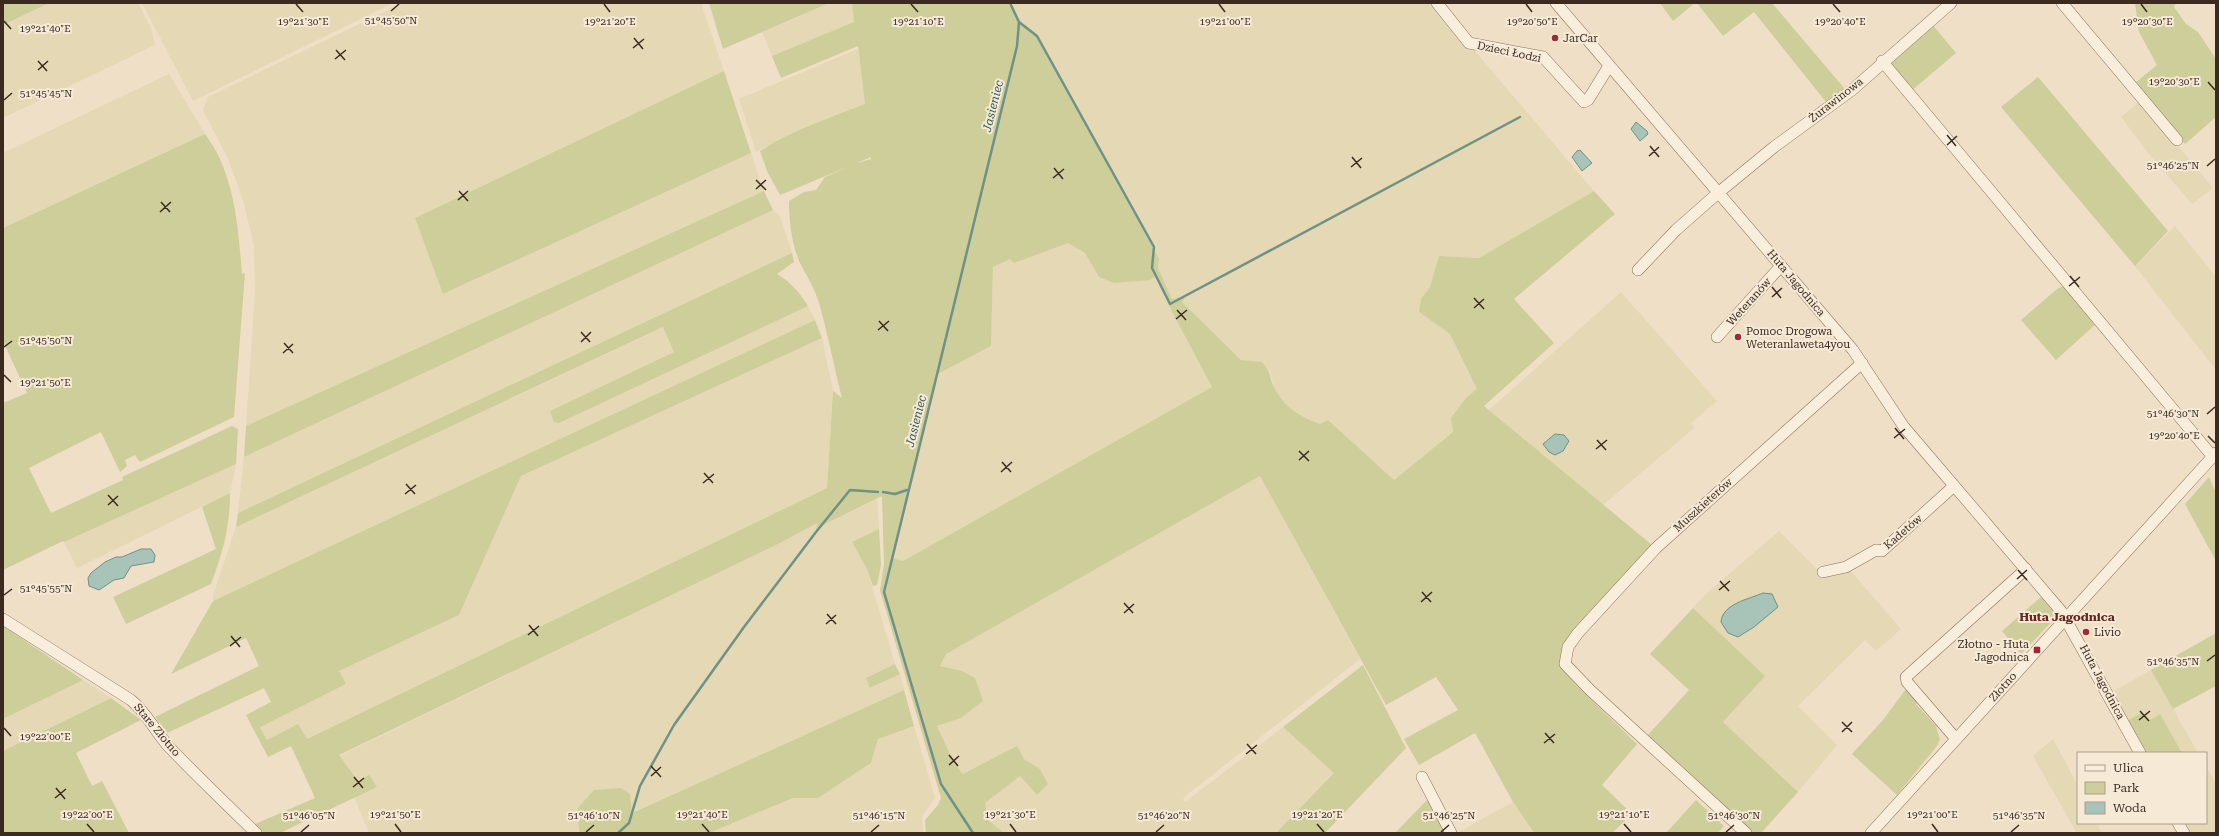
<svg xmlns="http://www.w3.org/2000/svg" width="2219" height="836" font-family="'Roboto Serif',serif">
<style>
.farmland{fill:#e5d8b4}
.green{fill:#cdce9a;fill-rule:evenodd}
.water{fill:#a8c3b8;stroke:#6e9285}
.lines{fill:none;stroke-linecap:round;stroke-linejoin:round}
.stream{stroke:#6e9285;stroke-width:2.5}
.minor-casing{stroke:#8b705c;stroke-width:12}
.minor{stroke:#f9eddb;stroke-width:11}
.ticks{fill:none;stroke:#3c2a20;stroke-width:1.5}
.poi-dot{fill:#9b2b37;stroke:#f6ead7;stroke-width:1.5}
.labels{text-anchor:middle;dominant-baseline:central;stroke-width:4;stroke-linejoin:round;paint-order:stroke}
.poi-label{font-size:11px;fill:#3c2a20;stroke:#f6ead7;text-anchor:start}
.street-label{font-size:11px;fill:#3c2a20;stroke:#f6ead7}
.water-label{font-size:12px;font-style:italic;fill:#2f5b54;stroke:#f6ead7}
.neighbourhood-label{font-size:12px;font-weight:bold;fill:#69261f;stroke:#f6ead7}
.ticks-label{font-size:10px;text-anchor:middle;fill:#3c2a20;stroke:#f6ead7;stroke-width:4;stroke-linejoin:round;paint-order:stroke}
</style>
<rect width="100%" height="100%" fill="#efdfc7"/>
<g class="farmland">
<polygon points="49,3 138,3 151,28 155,45 3,118 3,25"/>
<polygon points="142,3 393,3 193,101"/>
<polygon points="403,3 701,3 724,71 415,218 444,294 751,153 764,191 246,426 255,293 254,246 243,200 228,159 203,110 208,97"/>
<polygon points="829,3 852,3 855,22 772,56 762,32"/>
<polygon points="1010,3 1429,3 1468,50 1474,50 1594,191 1479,258 1439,256 1430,287 1421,299 1419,312 1450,334 1477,389 1467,397 1453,432 1394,480 1328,420 1320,424 1302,418 1285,405 1274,388 1270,371 1262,362 1241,360 1182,302 1185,296 1172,299 1158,268 1159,259 1037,36 1019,22"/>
<polygon points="858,49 865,104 805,128 756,152 739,99"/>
<polygon points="169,74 205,134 3,228 3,153"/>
<polygon points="2140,101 2213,188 2192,204 2149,154 2121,117"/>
<polygon points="773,210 780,216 792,253 238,513 244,457"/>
<polygon points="2175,226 2216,277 2216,370 2135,266"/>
<polygon points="1068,243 1085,253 1099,277 1156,276 1171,310 1212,387 903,561 892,558 937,375 991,346 993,267 1010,259"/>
<polygon points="1621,292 1717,401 1691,423 1694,428 1603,505 1489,410"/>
<polygon points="808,306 815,320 213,601 213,595 236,527 664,327 674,352 550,411 556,423"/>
<polygon points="822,338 833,391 827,488 307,739 267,740 260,726 346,684 339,671 459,615 521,476"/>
<polygon points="236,464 230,493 77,568 64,542"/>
<polygon points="1260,476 1360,659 1183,798 1185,802 1283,727 1335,773 1276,833 1004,833 997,829 989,821 985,803 1020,776 1037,795 1048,784 1040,769 1024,759 963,774 954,763 937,726 961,718 962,671 940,666 946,654"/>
<polygon points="877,499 879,529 852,542 867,569 895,664 866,679 871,688 900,674 904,690 631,813 630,795 578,827 579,833 369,833 354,797 377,787 358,781 339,756 780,543 818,522 816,531 823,525"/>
<polygon points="1779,531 1824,576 1849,569 1901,629 1876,651 1865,640 1798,706 1837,745 1798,792 1723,722 1764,676 1693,608 1706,594"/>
<polygon points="2151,670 2198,753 2182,753 2160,715 2150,720 2124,723 2112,692"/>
<polygon points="83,680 111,698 3,751 3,719"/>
<polygon points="914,726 935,798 922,817 923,833 709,833 793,798 818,798 871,763 878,739"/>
<polygon points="2053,739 2078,786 2078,823 2097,823 2102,833 2077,833 2033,756"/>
<polygon points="2206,766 2216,784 2216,833 2185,833 2179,823 2206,823"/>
<polygon points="1513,802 1532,831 1528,833 1457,833"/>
</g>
<g class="green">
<polygon points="3,3 49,3 3,25"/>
<polygon points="709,3 829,3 723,49"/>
<path d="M852,3H1009L1019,22L1037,36L1159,259L1158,268L1172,299L1186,296L1182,302L1241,360L1262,362C1273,374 1268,377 1275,389C1285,408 1300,417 1320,424L1328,420L1394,480L1453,432L1451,418L1467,397L1477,389L1450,334L1419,312L1421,299L1430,287L1439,256L1479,258L1594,191L1615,214L1514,299L1554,343L1484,406L1652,545L1571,637L1561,656V666L1576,685L1637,744L1602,785L1632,814L1612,833H1534L1513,802L1475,733L1419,765L1404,739L1458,710L1436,677L1386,705L1260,476L946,654L940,666L962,671L975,678L983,701L961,718L937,726L954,763L963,774L1017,746L1024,759L1040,769L1048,784L1037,795L1020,776L985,803L989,821L1004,833H926L925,820L938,805L941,798L880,590L884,564L882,496L823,525L816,532L817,523L780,543L339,755L358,781L369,775L377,787L280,833H261L253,825L315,798L291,746L268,757L246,715L271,702L264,688L167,733L155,717L259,666L246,638L171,674L213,601L815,320L822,338L521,476L459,615L339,671L346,684L260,727L267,740L298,724L307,739L827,488L833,391L842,398C834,367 828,334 819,303C815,290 809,279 802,267C792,248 789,222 789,201L804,192L816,190L825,177L854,164L871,159V157L780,195L767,171L760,151C792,130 830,118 865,104L858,46L781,78L772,56L854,22ZM1068,243L1085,253L1099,277L1114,283L1150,280L1156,276L1171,310L1212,387L903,561L892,558L936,375L991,346L993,267L1010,259L1014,263Z"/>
<polygon points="1660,3 1695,3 1673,21"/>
<polygon points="1697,3 1772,3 1844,88 1826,102 1754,12 1723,36"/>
<polygon points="2135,3 2176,3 2174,7 2186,24 2198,32 2216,59 2216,117 2185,144 2135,83 2157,65 2139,32"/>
<polygon points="1931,23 1956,53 1911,91 1892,68 1892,57"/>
<polygon points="724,71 751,153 443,294 415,218"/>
<polygon points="2038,77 2168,231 2135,266 2001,107"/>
<path d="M205,134C235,174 238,226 242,274L245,273L234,417L140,462L135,455L125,460L127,466L120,472L101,432L29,468L51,513L123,480L122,477L232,426L238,429L236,464L64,542L63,541L3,570V403L27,393L3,341V228Z"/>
<polygon points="764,191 773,210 244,457 246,426"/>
<path d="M792,253L794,262L777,274C792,283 799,292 808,306L559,423L554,422L550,411L674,352L663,327L236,527L238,513Z"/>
<polygon points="2063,286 2096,324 2056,360 2021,320 2057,289"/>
<polygon points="2209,477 2216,493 2216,561 2185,504"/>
<path d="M230,493C230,527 223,552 211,584L126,624L113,597L216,549L202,507Z"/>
<polygon points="879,529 881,565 877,585 873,586 867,569 852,542"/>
<polygon points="2041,597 2057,616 2021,654 2002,631"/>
<polygon points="1693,608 1765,676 1723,722 1798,792 1761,833 1753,833 1647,736 1689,690 1650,654"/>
<polygon points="3,626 83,680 3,719"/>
<polygon points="2216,633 2216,686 2173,709 2151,670"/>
<polygon points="895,664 900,674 870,688 866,678"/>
<polygon points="1363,665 1406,748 1325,833 1276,833 1334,773 1283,727"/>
<polygon points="1906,689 1919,702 1916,704 1936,726 1940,739 1937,746 1897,795 1852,754 1883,720"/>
<polygon points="904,690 914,726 878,739 871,763 818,798 793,798 709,833 579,833 578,808 594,790 621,788 630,794 632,813"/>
<polygon points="111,698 141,720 76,753 92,786 102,781 129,833 3,833 3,751"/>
<polygon points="2142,712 2150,720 2160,714 2182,753 2140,753 2124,723"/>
<polygon points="1431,796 1451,833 1395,833"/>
<polygon points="1696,800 1724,826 1718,833 1666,833"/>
</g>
<g class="water">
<polygon points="1636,122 1647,131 1648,134 1640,141 1631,129"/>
<polygon points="1580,150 1592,163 1582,171 1572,157 1577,151"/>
<polygon points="1555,434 1564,435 1569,441 1563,451 1555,455 1549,452 1543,444"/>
<polygon points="141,549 151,549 155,555 154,562 131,566 124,578 114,580 99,590 89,586 88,578 91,573 105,562 116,557 122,557"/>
<path d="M1763,593L1772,594L1778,607L1754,627L1738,637L1728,633L1721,622C1722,604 1749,599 1763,593Z"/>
</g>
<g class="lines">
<g class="stream">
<polyline points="1019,22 1037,36 1154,247 1152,268 1170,304 1520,117"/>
<polyline points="883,492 895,494 907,490"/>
<polyline points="618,833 629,823 640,786 674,725 744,627 816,532 850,490 878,492"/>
<polyline points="973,833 941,784 884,592 1017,46 1019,22 1010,3"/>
</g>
<g class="minor-casing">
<g id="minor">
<polyline points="1437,3 1469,43 1543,57 1584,102 1588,100 1609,66"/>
<polyline points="1556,3 1853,350 1904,427 2061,611 2140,753"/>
<polyline points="2062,3 2177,140"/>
<polyline points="1882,61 2213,457"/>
<polyline points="1638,270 1676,230 1718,193 1774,147 1852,90 1951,3"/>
<polyline points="1717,337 1781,266"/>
<polyline points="1823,572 1846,567 1876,550 1882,551 1954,486"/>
<path d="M3,619L131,700C147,713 156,733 170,748C198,777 227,805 256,833"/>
<polyline points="1956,739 1907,682 1906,677 2026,569"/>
<polyline points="1422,777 1451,833"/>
<polyline points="2178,823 2184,833"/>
<polyline points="1746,833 1590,690 1565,664 1568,647 1578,633 1656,548 1862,363"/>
<polyline points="1871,833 2216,453"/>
</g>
</g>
<use href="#minor" class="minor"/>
</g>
<path class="ticks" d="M296,4L303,12M604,4L610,12M911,4L918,12M1219,4L1225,12M1526,4L1532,12M1833,4L1840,12M2141,4L2147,12M391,11L399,4M4,21L11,29M634,38L643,49M633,48L644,39M336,50L345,60M335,59L346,50M38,61L47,71M38,70L48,61M2208,82L2215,90M4,100L12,93M1947,135L1956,146M1947,145L1957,136M1650,146L1659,157M1649,156L1659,147M1352,157L1361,168M2207,166L2215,159M1351,167L1362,158M1054,168L1063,179M1053,178L1064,169M756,180L766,190M756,189L766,180M459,191L468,201M458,200L468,191M161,202L170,212M160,212L171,202M2070,276L2079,287M2069,286L2080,277M1772,287L1781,298M1772,297L1782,288M1474,298L1484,309M1474,308L1484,299M1177,310L1186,320M1176,319L1187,310M879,321L888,331M878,330L889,321M581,332L590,342M581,342L591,332M284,343L293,353M4,347L12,341M283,353L293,344M4,375L11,382M2207,414L2215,407M1895,428L1904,439M2208,436L2215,443M1894,438L1905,429M1597,440L1606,450M1596,449L1607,440M1299,451L1309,461M1299,460L1309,451M1002,462L1011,472M1001,472L1012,462M704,473L713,483M703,483L714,474M406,484L415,494M405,494L416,485M108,495L118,506M108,505L118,496M2018,570L2027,580M2017,579L2027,570M1720,581L1729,591M1719,590L1730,581M1422,592L1431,602M4,595L12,589M1421,602L1432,592M1124,603L1133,613M1124,613L1134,604M827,614L836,624M826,624L836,615M529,625L538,636M528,635L539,626M231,636L240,647M230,646L241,637M2207,661L2215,655M2140,711L2149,721M2139,720L2150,711M1842,722L1852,732M4,728L11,736M1842,732L1852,722M1545,733L1554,743M1544,743L1555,734M1247,744L1256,754M1246,754L1257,745M949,755L958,766M949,765L959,756M651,766L661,777M651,776L661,767M354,777L363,788M353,787L364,778M56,788L65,799M55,798L66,789M87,824L94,832M395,824L401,832M702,824L709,832M1010,824L1016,832M1317,824L1324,832M1624,824L1631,832M1932,824L1938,832M301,832L309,825M586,832L594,825M871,832L879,825M1156,832L1164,825M1441,832L1449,825M1726,832L1734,825M2011,832L2019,825"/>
<g class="poi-dot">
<circle cx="1555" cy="38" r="4"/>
<circle cx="1738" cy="337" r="4"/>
<circle cx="2086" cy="632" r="4"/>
<rect x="2033" y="646" width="8" height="8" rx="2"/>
</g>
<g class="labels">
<g class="poi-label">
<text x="1563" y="38">JarCar</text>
<text x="1746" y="331">Pomoc Drogowa<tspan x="1746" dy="13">Weteranlaweta4you</tspan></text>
<text x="2094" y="632">Livio</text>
<text x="2029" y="644" text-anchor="end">Złotno - Huta<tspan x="2029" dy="13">Jagodnica</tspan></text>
</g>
<g class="street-label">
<text transform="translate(1509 52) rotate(12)">Dzieci Łodzi</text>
<text transform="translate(1836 100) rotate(-38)">Żurawinowa</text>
<text transform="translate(1796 283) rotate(50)">Huta Jagodnica</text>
<text transform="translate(1749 302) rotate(-48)">Weteranów</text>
<text transform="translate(1703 505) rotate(-42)">Muszkieterów</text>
<text transform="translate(1903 532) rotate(-41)">Kadetów</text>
<text transform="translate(2102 682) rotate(62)">Huta Jagodnica</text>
<text transform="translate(2003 687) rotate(-48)">Złotno</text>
<text transform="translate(157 730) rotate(50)">Stare Złotno</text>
</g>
<g class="water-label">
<text transform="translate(993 106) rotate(-76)">Jasieniec</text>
<text transform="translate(916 421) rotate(-76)">Jasieniec</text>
</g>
<g class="neighbourhood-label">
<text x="2067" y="617">Huta Jagodnica</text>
</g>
</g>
<g class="ticks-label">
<text x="391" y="24">51°45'50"N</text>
<text x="2147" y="25">19°20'30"E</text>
<text x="1532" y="25">19°20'50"E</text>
<text x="1840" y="25">19°20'40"E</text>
<text x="303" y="25">19°21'30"E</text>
<text x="610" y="25">19°21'20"E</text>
<text x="918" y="25">19°21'10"E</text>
<text x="1225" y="25">19°21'00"E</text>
<text x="45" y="32">19°21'40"E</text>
<text x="2174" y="85">19°20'30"E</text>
<text x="46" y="97">51°45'45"N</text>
<text x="2173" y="169">51°46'25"N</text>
<text x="46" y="344">51°45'50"N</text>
<text x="45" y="386">19°21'50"E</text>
<text x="2173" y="417">51°46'30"N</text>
<text x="2174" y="439">19°20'40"E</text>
<text x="46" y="592">51°45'55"N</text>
<text x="2173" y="665">51°46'35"N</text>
<text x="45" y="740">19°22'00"E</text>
<text x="87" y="818">19°22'00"E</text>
<text x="395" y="818">19°21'50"E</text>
<text x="702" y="818">19°21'40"E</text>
<text x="1010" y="818">19°21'30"E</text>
<text x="1317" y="818">19°21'20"E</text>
<text x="1624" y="818">19°21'10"E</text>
<text x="1932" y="818">19°21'00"E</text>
<text x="309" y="819">51°46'05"N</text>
<text x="594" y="819">51°46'10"N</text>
<text x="879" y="819">51°46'15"N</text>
<text x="1164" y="819">51°46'20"N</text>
<text x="1449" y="819">51°46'25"N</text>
<text x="1734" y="819">51°46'30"N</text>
<text x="2019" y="819">51°46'35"N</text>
</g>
<rect width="2219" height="836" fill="none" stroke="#3c2a20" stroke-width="8"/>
<rect x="2077" y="752" width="130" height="72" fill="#f6ead7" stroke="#ac9d8e"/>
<rect x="2085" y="765" width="20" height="6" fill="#f9eddb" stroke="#ac9d8e"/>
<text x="2113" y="772" font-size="12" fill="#3c2a20">Ulica</text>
<rect x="2085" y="782" width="20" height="12" fill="#cdce9a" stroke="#ac9d8e"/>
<text x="2113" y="792" font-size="12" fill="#3c2a20">Park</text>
<rect x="2085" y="802" width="20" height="12" fill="#a8c3b8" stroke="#ac9d8e"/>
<text x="2113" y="812" font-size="12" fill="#3c2a20">Woda</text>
</svg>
